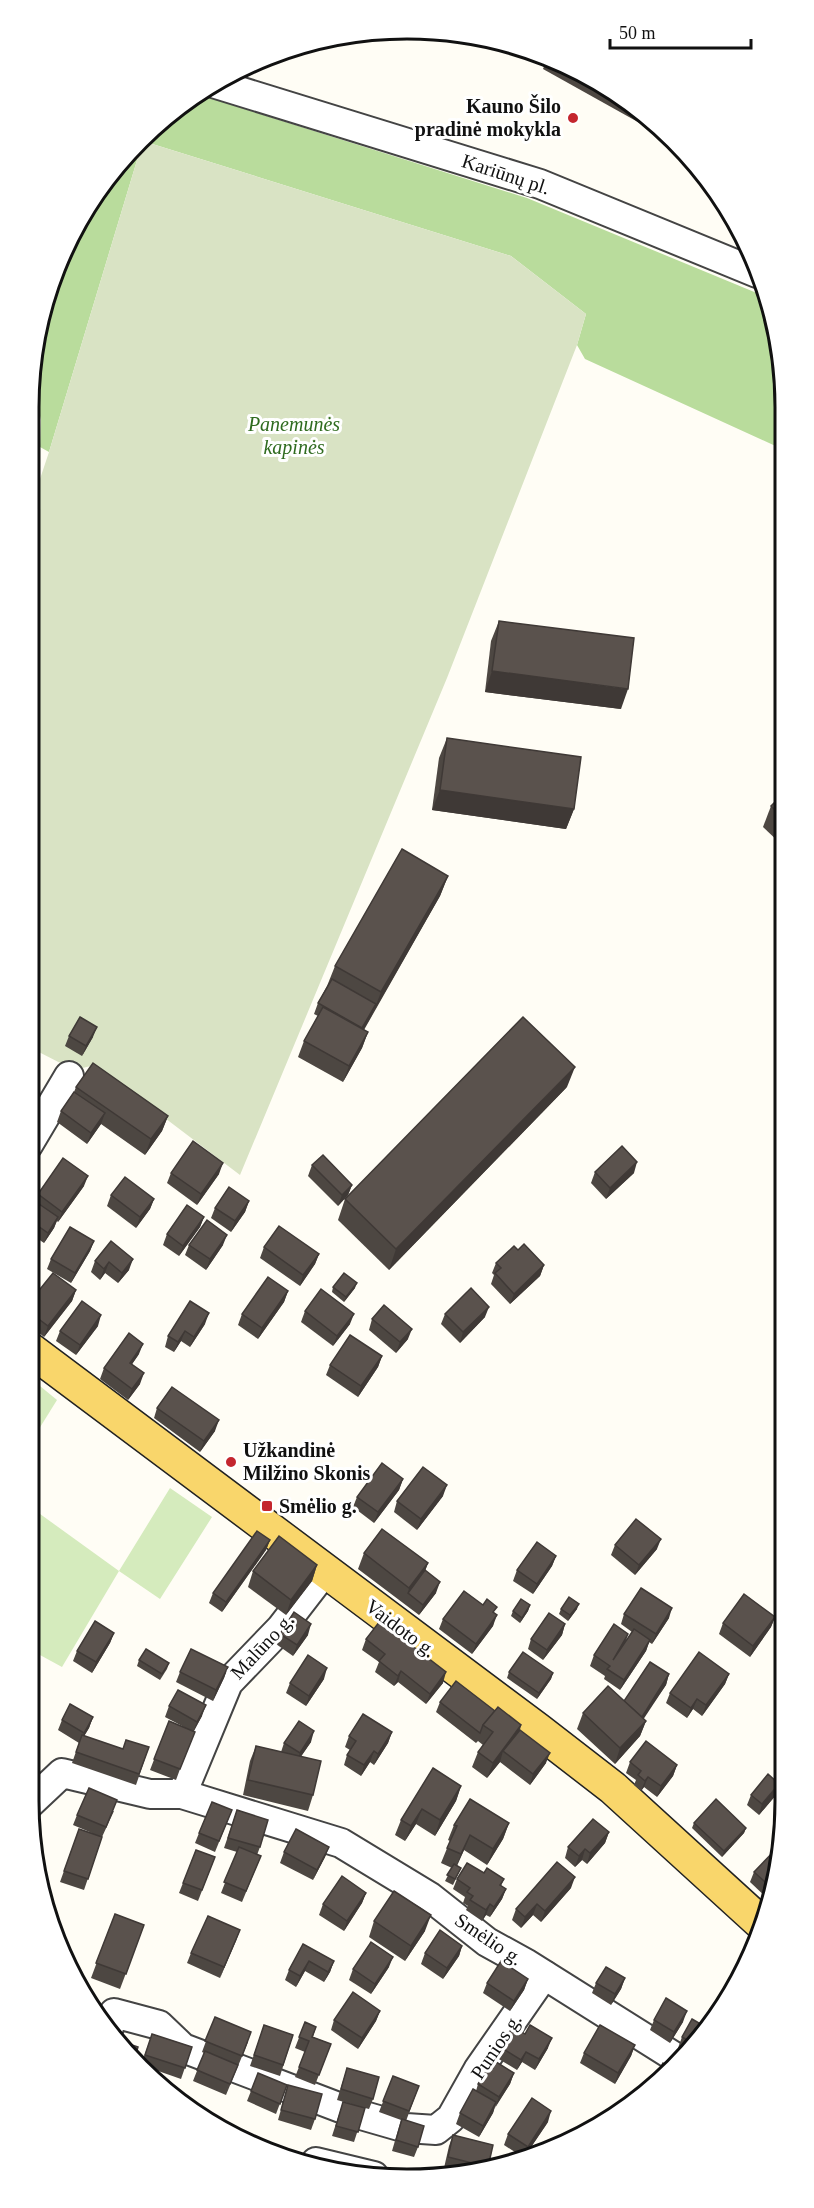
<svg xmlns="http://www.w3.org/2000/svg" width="814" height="2208" font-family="Georgia,serif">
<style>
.green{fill:#d5ebbd}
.forest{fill:#b9dc9c}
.cemetery{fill:#d9e3c4}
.pitch{fill:#e6f2cf}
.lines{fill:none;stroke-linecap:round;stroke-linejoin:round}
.minor-casing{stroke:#444;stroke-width:32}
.major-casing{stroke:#222;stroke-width:36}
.minor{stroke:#fff;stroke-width:28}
.major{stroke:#f9d66b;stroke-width:33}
.wall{fill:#4d4742}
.shaded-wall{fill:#3f3936}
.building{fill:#5a524d;stroke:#3f3936;stroke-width:1.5}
.poi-dot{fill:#c4262e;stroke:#fff;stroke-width:2}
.labels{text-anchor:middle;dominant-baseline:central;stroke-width:6;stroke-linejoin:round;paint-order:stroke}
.poi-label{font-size:20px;font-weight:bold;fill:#111;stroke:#fff;text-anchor:start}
.street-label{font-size:20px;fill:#111;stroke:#fff}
.park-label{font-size:20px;font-style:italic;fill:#2f6b1f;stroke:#fff}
.rim{fill:none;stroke:#111;stroke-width:3}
</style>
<rect width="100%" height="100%" fill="#fffdf5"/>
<g class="green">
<polygon points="29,1377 57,1400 29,1445"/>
<polygon points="170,1488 212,1517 160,1599 119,1571 62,1667 29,1649 29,1506 119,1571"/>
</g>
<g class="forest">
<polygon points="235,73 229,104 527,198 764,296 782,357 782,449 585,359 577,345 586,314 511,256 146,142 218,79"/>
<polygon points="141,147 49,452 40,447 41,420 32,382 41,309 107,176"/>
</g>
<polygon class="cemetery" points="146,142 511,256 586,314 577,345 447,678 240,1175 95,1065 74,1070 29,1047 29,512 49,452 141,147"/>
<path class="pitch" d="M29,405C35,428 38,452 29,474Z"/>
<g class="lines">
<g class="minor-casing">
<g id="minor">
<polyline points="213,83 540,184 757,273"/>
<polyline points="28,1145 69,1076"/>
<polyline points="182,1794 228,1683 281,1628 325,1571"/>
<polyline points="29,1804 62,1773 150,1794 182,1794 341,1843 430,1897 487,1942 527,1964 678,2059"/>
<polyline points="109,2027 114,2013 159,2025 183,2048 354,2113 406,2128 436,2130 451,2118 478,2070 544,1975"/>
<polyline points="316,2162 374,2176"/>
</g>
</g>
<g class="major-casing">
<polyline id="major" points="28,1348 538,1730 613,1788 761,1923"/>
</g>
<use href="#minor" class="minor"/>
<use href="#major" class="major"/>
</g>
<g class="wall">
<polygon points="487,40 503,41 499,49 486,42"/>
<polygon points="547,59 597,79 664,135 663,136 543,69"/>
<polygon points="499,621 621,709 485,692 491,641"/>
<polygon points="447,738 574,809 566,829 432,810 439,758"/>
<polygon points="783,794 783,846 763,827 771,806"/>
<polygon points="448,876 440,896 364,1030 368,1032 362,1048 343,1082 298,1057 304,1041 318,1016 314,1014 318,1003 327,986 335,966"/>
<polygon points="69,1036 93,1037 82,1056 65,1046"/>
<polygon points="76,1087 168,1116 162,1131 145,1155 101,1124 87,1144 57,1122 61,1111 74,1092"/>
<polygon points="567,1087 389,1270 338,1220 345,1199"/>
<polygon points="312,1165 352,1185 348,1195 338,1206 308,1176"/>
<polygon points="595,1172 634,1173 606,1199 591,1183"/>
<polygon points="171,1173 219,1174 197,1205 167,1183"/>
<polygon points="84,1186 58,1222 57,1221 54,1228 44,1243 28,1232 28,1219 37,1207 34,1205 38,1194"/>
<polygon points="111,1195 154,1199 150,1209 136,1228 107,1206"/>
<polygon points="249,1201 245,1212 231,1232 211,1218 215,1208"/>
<polygon points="204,1217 200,1227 179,1256 163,1245 167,1234"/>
<polygon points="94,1241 90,1251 71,1283 47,1269 51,1259"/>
<polygon points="111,1241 129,1270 118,1283 105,1273 100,1280 91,1272 95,1261"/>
<polygon points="189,1245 223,1245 206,1270 185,1255"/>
<polygon points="264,1247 319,1254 315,1264 300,1286 260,1258"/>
<polygon points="518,1250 544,1265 540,1276 510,1304 491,1284 494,1275 492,1273 496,1263"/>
<polygon points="333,1287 355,1288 344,1302 332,1292"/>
<polygon points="76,1290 72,1301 44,1337 28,1324 28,1304"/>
<polygon points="288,1291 284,1302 258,1339 238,1325 242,1314"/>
<polygon points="305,1311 350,1324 333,1346 301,1322"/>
<polygon points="445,1314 485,1317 460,1343 441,1324"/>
<polygon points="372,1319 408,1339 396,1353 369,1330"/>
<polygon points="205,1324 190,1347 181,1341 174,1352 165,1347 168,1336"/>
<polygon points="98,1326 76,1355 56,1341 60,1331"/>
<polygon points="139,1354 132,1364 140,1384 128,1400 100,1379 104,1368"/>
<polygon points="382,1356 378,1367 358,1397 326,1375 330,1365"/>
<polygon points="157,1408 215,1431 200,1452 154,1418"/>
<polygon points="403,1479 399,1490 374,1523 353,1507 357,1497"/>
<polygon points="443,1496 417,1530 394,1512 397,1501"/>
<polygon points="270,1540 266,1550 222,1612 209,1603 213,1593"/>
<polygon points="615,1545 657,1549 635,1575 611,1555"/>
<polygon points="364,1553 428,1563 425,1571 436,1593 419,1615 358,1569"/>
<polygon points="556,1556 552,1566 533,1594 513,1581 517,1570"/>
<polygon points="317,1565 312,1581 286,1615 248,1587 253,1571"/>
<polygon points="483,1605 495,1614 493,1626 472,1654 439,1629 443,1619"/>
<polygon points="530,1605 528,1611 520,1623 511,1616 513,1611"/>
<polygon points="561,1609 577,1609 568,1621 559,1614"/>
<polygon points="624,1614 669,1618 652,1644 649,1642 646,1651 620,1690 604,1679 605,1676 590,1666 594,1655 628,1634 626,1641 632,1632 621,1624"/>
<polygon points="775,1617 771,1627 750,1657 719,1634 723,1623"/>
<polygon points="565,1624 562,1635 543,1660 528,1649 531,1639"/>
<polygon points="114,1633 110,1643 92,1673 73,1661 77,1651"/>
<polygon points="280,1634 308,1635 293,1656 276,1644"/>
<polygon points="366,1639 443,1683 426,1704 398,1682 394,1686 375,1672 379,1662 362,1650"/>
<polygon points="139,1660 169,1663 167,1669 160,1680 137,1666"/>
<polygon points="228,1667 224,1678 213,1701 176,1682 180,1672"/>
<polygon points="509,1672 553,1673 551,1679 537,1699 507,1678"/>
<polygon points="669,1674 666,1685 643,1718 646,1721 640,1736 615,1764 577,1729 583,1713 624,1701"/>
<polygon points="729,1674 725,1684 702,1716 693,1709 687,1718 666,1703 670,1693"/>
<polygon points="324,1679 306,1706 286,1693 290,1683"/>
<polygon points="440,1702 495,1711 521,1725 520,1730 546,1763 530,1785 500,1762 487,1778 472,1767 478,1752 483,1745 478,1741 476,1743 436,1712"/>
<polygon points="169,1706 202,1716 194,1731 176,1780 150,1770 169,1721 184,1727 165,1717"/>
<polygon points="93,1717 89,1728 84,1736 122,1749 149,1747 136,1785 72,1763 79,1743 58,1730 62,1720"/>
<polygon points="392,1732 388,1743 374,1765 370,1762 361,1776 344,1765 347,1755 350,1750 345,1747 349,1736"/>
<polygon points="311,1742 301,1756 313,1795 308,1811 243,1795 250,1761 256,1746 281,1752 284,1743"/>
<polygon points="630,1762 677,1765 673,1776 657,1797 644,1787 641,1791 634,1785 636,1780 626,1773"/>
<polygon points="779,1784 776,1795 759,1815 747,1805 751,1795"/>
<polygon points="461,1786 456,1801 435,1836 416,1824 405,1841 395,1835 401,1820"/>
<polygon points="232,1810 215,1852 195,1843 199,1833"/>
<polygon points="237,1810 260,1847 257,1855 261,1856 242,1902 221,1893 237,1852 224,1848"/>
<polygon points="114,1811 102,1837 84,1890 60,1882 79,1829 92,1833 73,1825 77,1815"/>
<polygon points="509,1823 503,1839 487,1865 464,1850 457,1866 461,1868 453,1885 445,1881 452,1868 441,1863 450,1841 448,1840 454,1825"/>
<polygon points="694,1823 746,1828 744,1833 722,1857 692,1828"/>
<polygon points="609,1832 605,1843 587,1864 582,1860 575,1867 565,1858 568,1847"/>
<polygon points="329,1847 325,1857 313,1880 280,1863 284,1852"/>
<polygon points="779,1848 773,1899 771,1902 750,1882 754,1872"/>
<polygon points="196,1850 215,1857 198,1901 179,1893"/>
<polygon points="484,1873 504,1879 501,1886 506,1889 502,1899 490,1917 486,1915 482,1921 466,1910 468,1906 463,1903 465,1897 453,1889 457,1879"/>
<polygon points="571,1888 541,1922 533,1915 521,1928 512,1920 516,1909"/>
<polygon points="366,1893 362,1903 344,1931 319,1915 323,1904"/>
<polygon points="115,1914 144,1925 120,1989 91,1978"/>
<polygon points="374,1921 425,1931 405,1961 369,1937"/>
<polygon points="240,1930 220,1978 187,1963 191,1953"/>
<polygon points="303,1944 334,1961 330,1972 324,1982 305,1971 296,1987 285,1980 289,1970"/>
<polygon points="462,1946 459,1956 443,1979 421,1964 425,1953"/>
<polygon points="389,1967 371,1994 349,1980 353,1969"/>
<polygon points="625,1978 621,1989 611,2005 592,1993 596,1983"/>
<polygon points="528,1979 524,1990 510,2011 483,1993 487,1983"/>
<polygon points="380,2011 376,2021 358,2049 331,2030 334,2020"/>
<polygon points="215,2017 248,2042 226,2095 193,2081 204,2053 202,2052"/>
<polygon points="654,2020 683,2022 670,2043 650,2030"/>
<polygon points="305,2022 316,2027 313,2037 331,2044 315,2085 295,2077 305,2052 295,2048"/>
<polygon points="264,2025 293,2035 280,2076 250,2066"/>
<polygon points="707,2031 685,2052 678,2048 682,2037"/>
<polygon points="152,2034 192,2047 181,2079 141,2065"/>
<polygon points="635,2045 631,2056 615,2084 580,2063 584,2053"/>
<polygon points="500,2047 548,2048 535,2070 522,2062 517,2070 497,2058"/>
<polygon points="347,2068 373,2099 369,2109 365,2108 354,2142 332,2136 343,2102 358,2106 337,2100"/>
<polygon points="514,2073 510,2084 495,2107 493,2113 479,2137 456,2124 460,2113 476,2091 478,2084"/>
<polygon points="393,2076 419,2086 406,2121 418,2147 414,2157 392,2151 401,2120 379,2112"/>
<polygon points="287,2085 276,2114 247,2101 251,2091"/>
<polygon points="288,2085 315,2119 311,2130 278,2120"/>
<polygon points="548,2122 527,2153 521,2156 504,2145 508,2134"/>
<polygon points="453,2135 488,2167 487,2170 481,2172 465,2173 444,2168 449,2146"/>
</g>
<g class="shaded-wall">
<polygon points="492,671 628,689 621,709 485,692"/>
<polygon points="440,790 574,809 566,829 432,810"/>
<polygon points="448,876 440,896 373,1013 381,992"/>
<polygon points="376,1004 372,1015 358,1039 362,1028"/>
<polygon points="97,1027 93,1037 82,1056 86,1046"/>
<polygon points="368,1032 362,1048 343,1082 349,1066"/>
<polygon points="575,1067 567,1087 389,1270 396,1249"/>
<polygon points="105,1113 101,1124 87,1144 91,1133"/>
<polygon points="168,1116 162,1131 145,1155 151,1139"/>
<polygon points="637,1162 634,1173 606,1199 610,1188"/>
<polygon points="223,1163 219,1174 197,1205 201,1194"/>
<polygon points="88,1176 84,1186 58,1222 62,1212"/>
<polygon points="352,1185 348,1195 338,1206 342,1195"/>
<polygon points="154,1199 150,1209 136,1228 140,1217"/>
<polygon points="249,1201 245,1212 231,1232 235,1221"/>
<polygon points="58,1217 54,1228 44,1243 48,1233"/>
<polygon points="204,1217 200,1227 179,1256 183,1246"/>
<polygon points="227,1235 223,1245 206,1270 210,1259"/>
<polygon points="94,1241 90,1251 71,1283 75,1273"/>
<polygon points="319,1254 315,1264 300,1286 303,1275"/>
<polygon points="133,1259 129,1270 118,1283 122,1273"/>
<polygon points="109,1262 105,1273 100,1280 104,1269"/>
<polygon points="544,1265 540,1276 510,1304 514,1294"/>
<polygon points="357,1283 355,1288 344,1302 346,1297"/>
<polygon points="76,1290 72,1301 44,1337 48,1326"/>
<polygon points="288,1291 284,1302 258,1339 262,1328"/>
<polygon points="489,1307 485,1317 460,1343 463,1332"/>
<polygon points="209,1313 205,1324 190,1347 194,1337"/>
<polygon points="354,1314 350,1324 333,1346 337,1336"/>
<polygon points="101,1315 98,1326 76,1355 80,1345"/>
<polygon points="412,1329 408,1339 396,1353 400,1342"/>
<polygon points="185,1331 181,1341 174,1352 178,1342"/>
<polygon points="143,1344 139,1354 126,1373 130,1363"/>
<polygon points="382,1356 378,1367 358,1397 361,1386"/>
<polygon points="144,1373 140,1384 128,1400 132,1389"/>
<polygon points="219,1420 215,1431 200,1452 204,1441"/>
<polygon points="403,1479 399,1490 374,1523 378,1512"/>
<polygon points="447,1485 443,1496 417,1530 421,1519"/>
<polygon points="661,1539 657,1549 635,1575 639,1565"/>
<polygon points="270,1540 266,1550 222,1612 226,1602"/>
<polygon points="556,1556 552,1566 533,1594 537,1584"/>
<polygon points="428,1563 422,1579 408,1593 409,1588"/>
<polygon points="317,1565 312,1581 286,1615 291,1600"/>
<polygon points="440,1582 436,1593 419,1615 423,1605"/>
<polygon points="579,1604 577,1609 568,1621 570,1615"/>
<polygon points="530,1605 528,1611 520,1623 522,1618"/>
<polygon points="672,1608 669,1618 652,1644 656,1634"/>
<polygon points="497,1615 493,1626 472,1654 476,1644"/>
<polygon points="775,1617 771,1627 750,1657 753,1646"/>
<polygon points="311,1624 308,1635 293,1656 297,1645"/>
<polygon points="565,1624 562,1635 543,1660 547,1650"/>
<polygon points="114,1633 110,1643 92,1673 96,1662"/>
<polygon points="650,1640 646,1651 620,1690 624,1680"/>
<polygon points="228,1667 224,1678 213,1701 216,1690"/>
<polygon points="327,1668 324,1679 306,1706 309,1696"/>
<polygon points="401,1671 398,1682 394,1686 398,1676"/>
<polygon points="446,1672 443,1683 426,1704 430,1694"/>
<polygon points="553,1673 551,1679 537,1699 539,1693"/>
<polygon points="669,1674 666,1685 635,1732 639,1721"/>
<polygon points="729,1674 725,1684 702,1716 706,1705"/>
<polygon points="39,1691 35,1702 28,1707 31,1697"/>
<polygon points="697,1699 693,1709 687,1718 691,1708"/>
<polygon points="35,1704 31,1714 28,1716 28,1708"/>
<polygon points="206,1705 202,1716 193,1732 197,1722"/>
<polygon points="93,1717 89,1728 80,1743 84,1733"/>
<polygon points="646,1721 640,1736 615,1764 620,1748"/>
<polygon points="521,1725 516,1740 503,1751 500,1762 487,1778 493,1763"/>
<polygon points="314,1731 311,1742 296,1764 300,1753"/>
<polygon points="392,1732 388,1743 374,1765 378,1754"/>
<polygon points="374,1751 370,1762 361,1776 364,1765"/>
<polygon points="550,1753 546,1763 530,1785 533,1774"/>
<polygon points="677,1765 673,1776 657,1797 661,1786"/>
<polygon points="648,1777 644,1787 641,1791 645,1781"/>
<polygon points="779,1784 776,1795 759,1815 762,1804"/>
<polygon points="461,1786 456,1801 435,1836 440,1820"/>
<polygon points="422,1809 416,1824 405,1841 411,1826"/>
<polygon points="509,1823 503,1839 487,1865 493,1849"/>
<polygon points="746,1828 744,1833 722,1857 724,1851"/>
<polygon points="609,1832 605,1843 587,1864 590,1853"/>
<polygon points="470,1835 464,1850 455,1869 461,1854"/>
<polygon points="329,1847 325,1857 313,1880 317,1870"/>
<polygon points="585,1849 582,1860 575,1867 579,1856"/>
<polygon points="575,1877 571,1888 541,1922 545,1911"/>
<polygon points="506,1889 502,1899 490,1917 494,1907"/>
<polygon points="366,1893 362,1903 344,1931 347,1921"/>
<polygon points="490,1904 486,1915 482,1921 486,1910"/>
<polygon points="537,1904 533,1915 521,1928 525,1917"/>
<polygon points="431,1915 425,1931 405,1961 411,1946"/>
<polygon points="240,1930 236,1941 220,1978 224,1967"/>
<polygon points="462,1946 459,1956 443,1979 447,1968"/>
<polygon points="393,1957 389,1967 371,1994 375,1984"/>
<polygon points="309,1961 305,1971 296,1987 300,1976"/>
<polygon points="334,1961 330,1972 324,1982 328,1972"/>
<polygon points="625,1978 621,1989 611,2005 615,1994"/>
<polygon points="528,1979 524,1990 510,2011 514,2001"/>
<polygon points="380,2011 376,2021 358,2049 362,2038"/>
<polygon points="687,2011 683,2022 670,2043 674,2032"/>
<polygon points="552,2038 548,2048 535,2070 539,2059"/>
<polygon points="635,2045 631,2056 615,2084 618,2073"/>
<polygon points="526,2052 522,2062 517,2070 521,2060"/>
<polygon points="514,2073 510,2084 495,2108 499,2097"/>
<polygon points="496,2102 493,2113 479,2137 483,2126"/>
<polygon points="551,2111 548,2122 527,2153 526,2154 528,2147"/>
</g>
<g class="building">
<polygon points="499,621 634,638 628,689 492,671"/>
<polygon points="447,738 581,757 574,809 440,790"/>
<polygon points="783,794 783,818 771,806"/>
<polygon points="402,849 448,876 381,992 335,966"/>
<polygon points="332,979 376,1004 362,1028 318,1003"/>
<polygon points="323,1007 368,1032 349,1066 304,1041"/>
<polygon points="80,1017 97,1027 86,1046 69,1036"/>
<polygon points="523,1017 575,1067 396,1249 345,1199"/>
<polygon points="93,1063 168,1116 151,1139 76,1087"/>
<polygon points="74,1092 105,1113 91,1133 61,1111"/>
<polygon points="193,1141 223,1163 201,1194 171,1173"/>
<polygon points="622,1146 637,1162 610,1188 595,1172"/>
<polygon points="323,1155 352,1185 342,1195 312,1165"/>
<polygon points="63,1158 88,1176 62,1212 38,1194"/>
<polygon points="125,1177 154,1199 140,1217 111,1195"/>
<polygon points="229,1187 249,1201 235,1221 215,1208"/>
<polygon points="39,1204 58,1217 48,1233 28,1219"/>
<polygon points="187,1205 204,1217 183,1246 167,1234"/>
<polygon points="207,1220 227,1235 210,1259 189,1245"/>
<polygon points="279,1226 319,1254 303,1275 264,1247"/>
<polygon points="70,1227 94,1241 75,1273 51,1259"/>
<polygon points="111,1241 133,1259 122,1273 109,1262 104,1269 95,1261"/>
<polygon points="524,1244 544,1265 514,1294 495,1273 501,1268 496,1263 514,1246 518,1250"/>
<polygon points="53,1273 76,1290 48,1326 28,1311 28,1304"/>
<polygon points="344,1273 357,1283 346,1297 333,1287"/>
<polygon points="268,1277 288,1291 262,1328 242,1314"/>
<polygon points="471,1288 489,1307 463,1332 445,1314"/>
<polygon points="321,1289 354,1314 337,1336 305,1311"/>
<polygon points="82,1301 101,1315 80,1345 60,1331"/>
<polygon points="190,1301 209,1313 194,1337 185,1331 178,1342 168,1336"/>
<polygon points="384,1305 412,1329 400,1342 372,1319"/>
<polygon points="129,1333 143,1344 130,1363 144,1373 132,1389 104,1368"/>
<polygon points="350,1335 382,1356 361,1386 330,1365"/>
<polygon points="172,1387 219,1420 204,1441 157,1408"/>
<polygon points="382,1463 403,1479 378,1512 357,1497"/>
<polygon points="423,1467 447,1485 421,1519 397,1501"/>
<polygon points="636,1519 661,1539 639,1565 615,1545"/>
<polygon points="382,1529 428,1563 409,1588 364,1553"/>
<polygon points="257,1531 270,1540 226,1602 213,1593"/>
<polygon points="279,1536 317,1565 291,1600 253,1571"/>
<polygon points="537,1542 556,1556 537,1584 517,1570"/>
<polygon points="425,1570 440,1582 423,1605 408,1593"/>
<polygon points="641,1588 672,1608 656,1634 624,1614"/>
<polygon points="464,1591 483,1605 487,1599 497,1607 493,1612 497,1615 476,1644 443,1619"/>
<polygon points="744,1594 775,1617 753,1646 723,1623"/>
<polygon points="569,1597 579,1604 570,1615 561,1609"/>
<polygon points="521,1599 530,1605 522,1618 513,1611"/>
<polygon points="294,1612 311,1624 297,1645 280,1634"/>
<polygon points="549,1613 565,1624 547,1650 531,1639"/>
<polygon points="95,1621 114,1633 96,1662 77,1651"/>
<polygon points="380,1621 446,1672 430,1694 401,1671 398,1676 379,1661 385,1654 366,1639"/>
<polygon points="614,1624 628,1634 613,1660 634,1629 650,1640 624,1680 607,1669 610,1666 594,1655"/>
<polygon points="146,1649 169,1663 162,1674 139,1660"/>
<polygon points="191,1649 228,1667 216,1690 180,1672"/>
<polygon points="523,1652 553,1673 539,1693 509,1672"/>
<polygon points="699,1652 729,1674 706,1705 697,1699 691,1708 670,1693"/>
<polygon points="308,1655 327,1668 309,1696 290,1683"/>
<polygon points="650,1662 669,1674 642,1717 624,1701"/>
<polygon points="29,1676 39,1691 31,1697 35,1704 28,1708"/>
<polygon points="456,1681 495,1711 483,1725 480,1733 440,1702"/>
<polygon points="608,1686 646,1721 620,1748 583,1713"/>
<polygon points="178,1690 206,1705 197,1722 169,1706"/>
<polygon points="70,1704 93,1717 84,1733 62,1720"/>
<polygon points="498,1707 521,1725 493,1763 478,1752 493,1732 483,1725"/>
<polygon points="363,1714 392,1732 378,1754 374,1751 364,1765 347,1755 356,1741 349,1736"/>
<polygon points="169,1721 195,1732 180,1769 154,1759"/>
<polygon points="299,1721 314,1731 300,1753 284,1743"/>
<polygon points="520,1730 550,1753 533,1774 503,1751"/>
<polygon points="82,1735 123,1749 126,1740 149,1747 139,1774 76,1752"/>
<polygon points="646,1741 677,1765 661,1786 648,1777 645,1781 638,1775 641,1771 630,1762"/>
<polygon points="256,1746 321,1761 313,1795 248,1780"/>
<polygon points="433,1768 461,1786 440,1820 422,1809 411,1826 401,1820"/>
<polygon points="768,1774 779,1784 762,1804 751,1795"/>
<polygon points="89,1788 117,1800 106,1827 77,1815"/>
<polygon points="470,1799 509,1823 493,1849 470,1835 461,1854 447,1848 457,1826 454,1825"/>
<polygon points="716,1799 746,1828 724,1851 694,1823"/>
<polygon points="212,1802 232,1810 219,1841 199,1833"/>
<polygon points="237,1810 268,1820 260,1847 228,1838"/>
<polygon points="593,1819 609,1832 590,1853 585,1849 579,1856 568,1847"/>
<polygon points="79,1829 102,1837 88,1879 64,1871"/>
<polygon points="296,1829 329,1847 317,1870 284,1852"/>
<polygon points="239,1847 261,1856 246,1891 224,1882"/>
<polygon points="778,1847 779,1848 774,1890 754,1872"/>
<polygon points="196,1850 215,1857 202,1890 183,1883"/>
<polygon points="557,1862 575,1877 545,1911 537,1904 525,1917 516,1909"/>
<polygon points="467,1863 484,1873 487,1868 504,1879 500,1885 506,1889 494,1907 490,1904 486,1910 470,1900 473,1896 467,1892 470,1888 457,1879"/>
<polygon points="454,1864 461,1868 455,1879 447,1875"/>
<polygon points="342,1876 366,1893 347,1921 323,1904"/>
<polygon points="394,1891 431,1915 411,1946 374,1921"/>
<polygon points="115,1914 144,1925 126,1974 96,1963"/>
<polygon points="208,1916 240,1930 224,1967 191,1953"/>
<polygon points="440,1930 462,1946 447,1968 425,1953"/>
<polygon points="371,1942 393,1957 375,1984 353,1969"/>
<polygon points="303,1944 334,1961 328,1972 309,1961 300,1976 289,1970"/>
<polygon points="501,1961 528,1979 514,2001 487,1983"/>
<polygon points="606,1967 625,1978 615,1994 596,1983"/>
<polygon points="353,1992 380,2011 362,2038 334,2020"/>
<polygon points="666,1998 687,2011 674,2032 654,2020"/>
<polygon points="215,2017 251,2032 242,2056 205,2041"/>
<polygon points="692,2019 709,2029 694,2044 682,2037"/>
<polygon points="305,2022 316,2027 312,2037 331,2044 319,2075 299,2067 309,2041 299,2037"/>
<polygon points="264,2025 293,2035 283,2065 254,2055"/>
<polygon points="530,2025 552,2038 539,2059 526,2052 521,2060 500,2047 513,2026 525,2034"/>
<polygon points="600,2025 635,2045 618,2073 584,2053"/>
<polygon points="152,2034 192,2047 185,2068 145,2055"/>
<polygon points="117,2040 138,2047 134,2060 122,2050"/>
<polygon points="205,2051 238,2065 230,2084 197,2070"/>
<polygon points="493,2060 514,2073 499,2097 478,2084"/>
<polygon points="663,2063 669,2067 651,2084"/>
<polygon points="347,2068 379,2077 373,2099 341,2089"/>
<polygon points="258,2073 287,2085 280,2104 251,2091"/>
<polygon points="393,2076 419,2086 409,2111 383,2101"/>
<polygon points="288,2085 322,2094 315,2119 281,2110"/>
<polygon points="473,2089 496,2102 483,2126 460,2113"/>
<polygon points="532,2098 551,2111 528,2147 508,2134"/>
<polygon points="343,2102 365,2108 358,2132 336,2126"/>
<polygon points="402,2119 424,2126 418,2147 396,2140"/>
<polygon points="453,2135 493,2145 488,2167 448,2157"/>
</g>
<g class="poi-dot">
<circle cx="573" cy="118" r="6"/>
<circle cx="231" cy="1462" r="6"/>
<rect x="261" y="1500" width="12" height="12" rx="3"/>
</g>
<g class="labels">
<g class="poi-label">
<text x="561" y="106" text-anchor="end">Kauno Šilo<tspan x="561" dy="23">pradinė mokykla</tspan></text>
<text x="243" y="1450">Užkandinė<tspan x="243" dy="23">Milžino Skonis</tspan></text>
<text x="279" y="1506">Smėlio g.</text>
</g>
<g class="street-label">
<text transform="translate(506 174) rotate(18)">Kariūnų pl.</text>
<text transform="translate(401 1628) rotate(37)">Vaidoto g.</text>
<text transform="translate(262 1646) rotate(-47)">Malūno g.</text>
<text transform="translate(489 1939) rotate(34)">Smėlio g.</text>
<text transform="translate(496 2046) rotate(-56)">Punios g.</text>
</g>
<g class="park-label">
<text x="294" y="424">Panemunės<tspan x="294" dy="23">kapinės</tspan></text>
</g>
</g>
<path d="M0 0H814V2208H0ZM407 39H407A368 368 0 0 1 775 407V1801A368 368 0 0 1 407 2169H407A368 368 0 0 1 39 1801V407A368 368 0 0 1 407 39Z" fill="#fff" fill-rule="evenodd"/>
<path class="rim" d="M407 39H407A368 368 0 0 1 775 407V1801A368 368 0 0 1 407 2169H407A368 368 0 0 1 39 1801V407A368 368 0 0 1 407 39Z"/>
<path d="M610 39v9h141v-9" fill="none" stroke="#111111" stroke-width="3"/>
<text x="619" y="39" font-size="18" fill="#111111" stroke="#ffffff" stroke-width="4.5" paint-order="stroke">50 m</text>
</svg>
